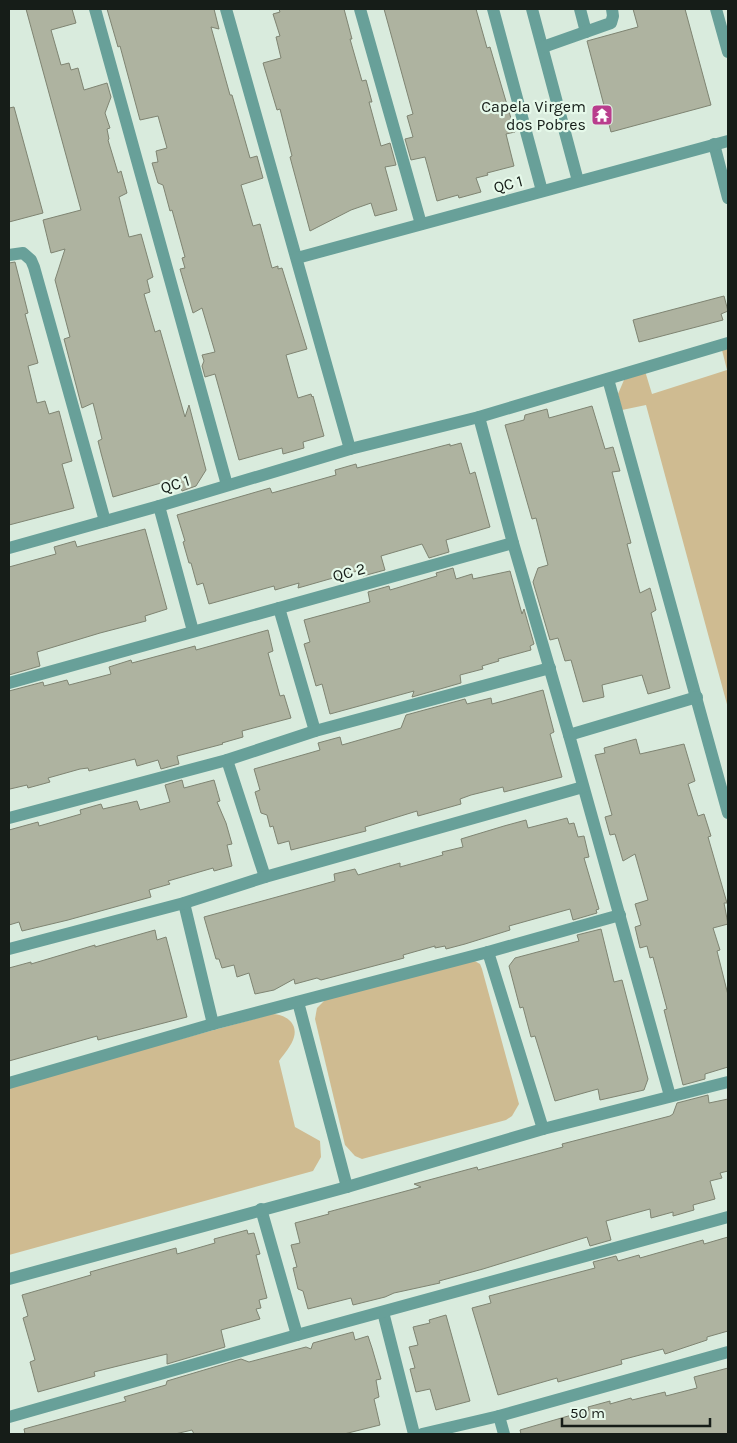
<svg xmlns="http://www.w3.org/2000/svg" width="737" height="1443" font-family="Karla,sans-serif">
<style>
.green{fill:#cfbb91}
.building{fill:#aeb3a0;stroke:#7f8472}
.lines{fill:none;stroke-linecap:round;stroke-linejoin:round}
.minor{stroke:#68a099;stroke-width:12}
.labels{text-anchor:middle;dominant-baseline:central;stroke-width:4.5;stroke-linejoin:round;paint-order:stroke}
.poi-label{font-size:16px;fill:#161d18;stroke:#e6f9ea;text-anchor:end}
.street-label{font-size:16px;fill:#161d18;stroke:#e6f9ea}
</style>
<rect width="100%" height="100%" fill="#d9ebdd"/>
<g class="green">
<polygon points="728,346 728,708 646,405 622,410 618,394 624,380 645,371 652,394 727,370 722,350"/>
<polygon points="473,960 480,964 482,969 519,1104 512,1116 506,1120 362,1159 355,1156 345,1145 315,1019 317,1008 325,1000"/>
<path d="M272,1014C284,1014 298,1022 294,1037C292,1045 284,1054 279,1061L295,1127L320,1141L321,1157L313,1171L9,1255V1086Z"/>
</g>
<g class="building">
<polygon points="26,9 72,9 76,23 51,30 61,65 69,63 71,70 78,68 84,90 107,83 111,97 105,113 110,128 107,129 109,139 108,140 118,173 121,171 127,193 119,197 129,237 141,234 153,277 147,280 150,292 144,294 155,332 160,330 185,417 189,405 206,470 196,486 182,491 178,478 113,497 101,453 98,441 102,439 93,403 82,408 64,339 70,337 55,280 65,249 51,253 43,220 81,210"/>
<polygon points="107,9 214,9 219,29 211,27 230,95 232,95 250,158 257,156 263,178 241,185 253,226 260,224 272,268 278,266 278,269 282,268 307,349 286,355 298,398 311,394 312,397 313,396 324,436 303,442 304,448 283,454 282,448 239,460 215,374 205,377 202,366 204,361 202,355 215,352 202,308 193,313 180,269 185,268 182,258 185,257 172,210 170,211 163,185 158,183 152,163 158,162 156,151 167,148 158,116 140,120 120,46 118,47"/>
<polygon points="279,9 344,9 352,39 350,39 362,81 366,80 372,102 369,102 381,146 390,143 396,165 385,167 397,210 375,216 371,203 351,210 310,231 290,157 292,156 280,109 277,110 263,63 281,58 276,37 280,36 273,14 280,12"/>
<polygon points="384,9 476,9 487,48 490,47 515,132 506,134 514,166 487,173 488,175 476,178 481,192 459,198 458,195 437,201 425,157 411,160 405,139 413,137 407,116 413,114"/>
<polygon points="633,9 685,9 711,105 611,132 587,41 638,27"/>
<polygon points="14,107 43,213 9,222 9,108"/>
<polygon points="15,262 28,313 25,314 38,363 28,366 37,403 45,401 49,414 59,411 72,461 62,464 74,508 9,525 9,263"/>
<polygon points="724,296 728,311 721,314 723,320 639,342 633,320"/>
<polygon points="592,406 605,449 613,447 620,471 612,472 631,543 627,544 640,593 650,588 656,610 651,613 670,688 648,694 642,675 602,685 604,697 583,702 571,660 565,661 558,638 550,640 533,582 538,568 548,565 536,518 532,519 505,425 524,420 525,415 547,409 549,418"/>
<polygon points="461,443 470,474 475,472 490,527 446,540 449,552 429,558 422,544 381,556 385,570 363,576 361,570 298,588 299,583 275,590 274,586 209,604 203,583 197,585 191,563 189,563 183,542 185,541 177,515 270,488 272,493 336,475 335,470 356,464 357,468 450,444 450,446"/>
<polygon points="145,529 167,609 145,616 146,621 100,633 37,652 40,666 9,675 9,567 56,554 54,547 75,541 77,547"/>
<polygon points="453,568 456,579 472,574 473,579 510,571 522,614 524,609 534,644 530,646 531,650 498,659 499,661 482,666 483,669 460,675 461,683 412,697 414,691 330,714 322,684 316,686 304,644 310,642 304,620 370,602 368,592 389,586 390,590 437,576 436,573"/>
<polygon points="268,630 273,651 268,653 280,696 284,695 291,718 242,731 243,737 222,743 223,744 177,756 179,764 161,769 158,760 137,766 135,759 89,771 88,768 80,769 48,778 50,782 28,788 27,785 10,789 9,788 9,691 43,682 44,686 67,680 69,685 111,674 109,667 131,660 132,663 195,646 196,650"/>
<polygon points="543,690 554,732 550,734 562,777 504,792 503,787 471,795 460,799 461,804 418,816 417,811 365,827 366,831 291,850 289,841 278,844 273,826 270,827 267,815 261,813 255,792 260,790 254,769 320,750 318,743 340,737 342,745 401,728 406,715 465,699 467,704 491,698 492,704"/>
<polygon points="636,739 640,754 684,744 695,781 688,784 698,816 704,814 711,836 708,837 727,903 724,903 728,924 713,928 720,950 717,951 728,995 728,1067 705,1074 705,1079 683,1085 664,1010 667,1009 653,957 650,958 647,946 640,948 635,927 641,925 635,904 648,900 635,854 623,861 615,834 610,835 605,817 612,815 595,755 605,753 604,748"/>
<polygon points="182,780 184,788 214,780 220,801 217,802 226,823 232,844 227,845 232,866 214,871 213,868 168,881 170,884 149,890 151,897 68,920 22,931 19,922 9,925 9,830 38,822 39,826 81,814 80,810 101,804 103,809 137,801 140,810 170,802 165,785"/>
<polygon points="567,818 569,824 574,823 578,837 584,836 589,857 584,858 599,909 596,910 597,913 573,920 570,909 509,926 510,930 465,944 446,949 445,946 435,948 435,946 403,955 404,958 321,980 317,978 295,984 294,979 274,990 255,994 249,973 237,977 234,965 222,968 219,959 216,959 204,917 335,881 334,874 355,869 358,875 400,863 400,867 443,855 442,852 463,847 461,839 504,826 526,820 528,828"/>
<polygon points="601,929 614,982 622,980 648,1079 644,1090 600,1100 598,1089 555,1101 535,1036 531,1037 523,1007 520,1008 509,966 515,958 579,941 577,935"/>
<polygon points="155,930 157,940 166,937 187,1017 98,1040 97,1036 9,1061 9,968 31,962 31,964 95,945 95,947"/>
<polygon points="708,1095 709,1103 728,1099 728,1171 720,1173 722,1178 710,1181 715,1199 693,1205 694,1210 673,1216 673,1212 651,1218 650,1209 606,1221 611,1240 590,1246 587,1237 483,1269 439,1281 440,1283 394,1293 385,1297 353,1305 351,1298 308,1309 303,1291 298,1289 293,1268 297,1267 291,1245 300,1243 295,1223 329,1214 328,1212 421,1187 414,1184 477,1167 478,1170 563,1147 562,1144 670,1116 673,1114 677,1103"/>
<polygon points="247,1230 248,1234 254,1233 260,1254 256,1255 267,1298 259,1300 261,1308 256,1309 260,1319 221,1330 225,1347 167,1364 167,1354 114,1367 94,1372 95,1376 38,1392 30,1362 35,1360 23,1318 28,1316 22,1295 91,1275 90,1272 176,1248 177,1254 215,1243 214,1239"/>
<polygon points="728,1237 728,1331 707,1337 707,1340 665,1354 663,1349 621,1360 622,1364 558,1382 557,1378 498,1395 472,1308 491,1303 489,1296 595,1268 593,1262 616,1256 618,1261 639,1255 640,1258 703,1240 704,1244"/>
<polygon points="446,1315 470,1401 436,1410 430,1389 416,1392 410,1369 415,1368 409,1347 418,1345 413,1327 430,1323 429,1320"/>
<polygon points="353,1332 355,1340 368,1336 372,1348 381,1379 376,1380 379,1397 374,1399 380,1425 344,1434 194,1434 192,1430 175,1434 25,1434 24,1429 126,1401 124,1397 166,1385 167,1381 241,1359 249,1362 306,1347 311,1349 313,1343"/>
<polygon points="728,1368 728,1434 521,1434 520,1430 589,1410 588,1407 610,1401 610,1404 631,1398 632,1400 665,1392 666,1396 697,1388 694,1377"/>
</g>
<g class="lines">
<g class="minor">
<polyline points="95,9 227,485"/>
<polyline points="226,9 350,449"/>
<polyline points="360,9 421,224"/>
<polyline points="493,9 542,191"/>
<polyline points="532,9 578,181"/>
<polyline points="580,9 586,32"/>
<polyline points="716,9 728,52"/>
<polyline points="543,47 611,23 613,16 612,9"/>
<polyline points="714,144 728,198"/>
<polyline points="9,255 23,253 31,260 34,267 105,521"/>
<polyline points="297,258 728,141"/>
<polyline points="608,379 728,813"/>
<polyline points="479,417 513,543 569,735 670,1096"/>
<polyline points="159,506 193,631"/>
<polyline points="9,548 159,506 350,449 479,417 728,343"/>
<polyline points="279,608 315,731"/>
<polyline points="9,683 513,543"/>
<polyline points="569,735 697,697"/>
<polyline points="227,760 265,877"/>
<polyline points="9,818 227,760 315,731 550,668"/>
<polyline points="184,903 213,1024"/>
<polyline points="9,949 184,903 265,877 583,787"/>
<polyline points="488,952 543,1129"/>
<polyline points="298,1002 347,1187"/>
<polyline points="9,1083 213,1024 488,952 620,915"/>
<polyline points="261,1209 297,1335"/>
<polyline points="9,1279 347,1187 543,1129 728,1082"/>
<polyline points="383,1312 414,1434"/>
<polyline points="499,1416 504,1434"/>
<polyline points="9,1417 297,1335 728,1217"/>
<polyline points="422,1434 499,1416 728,1352"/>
</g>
</g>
<defs>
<g id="temple-square" transform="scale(1.125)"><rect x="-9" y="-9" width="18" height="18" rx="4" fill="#b93d8d" stroke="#e6f9ea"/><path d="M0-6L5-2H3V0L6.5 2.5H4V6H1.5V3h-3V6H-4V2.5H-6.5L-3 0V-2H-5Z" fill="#fff"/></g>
</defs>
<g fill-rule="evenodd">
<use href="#temple-square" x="602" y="115"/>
</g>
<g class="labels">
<g class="poi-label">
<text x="586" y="106">Capela Virgem<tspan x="586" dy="18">dos Pobres</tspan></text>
</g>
<g class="street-label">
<text transform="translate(508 184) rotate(-15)">QC 1</text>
<text transform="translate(175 484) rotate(-17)">QC 1</text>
<text transform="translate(349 572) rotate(-15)">QC 2</text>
</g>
</g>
<rect width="737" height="1443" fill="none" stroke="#161d18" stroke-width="20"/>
<path d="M562 1418v8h148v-8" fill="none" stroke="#161d18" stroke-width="2.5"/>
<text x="570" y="1418" font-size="15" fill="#161d18" stroke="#e6f9ea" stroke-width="4" paint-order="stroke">50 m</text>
</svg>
